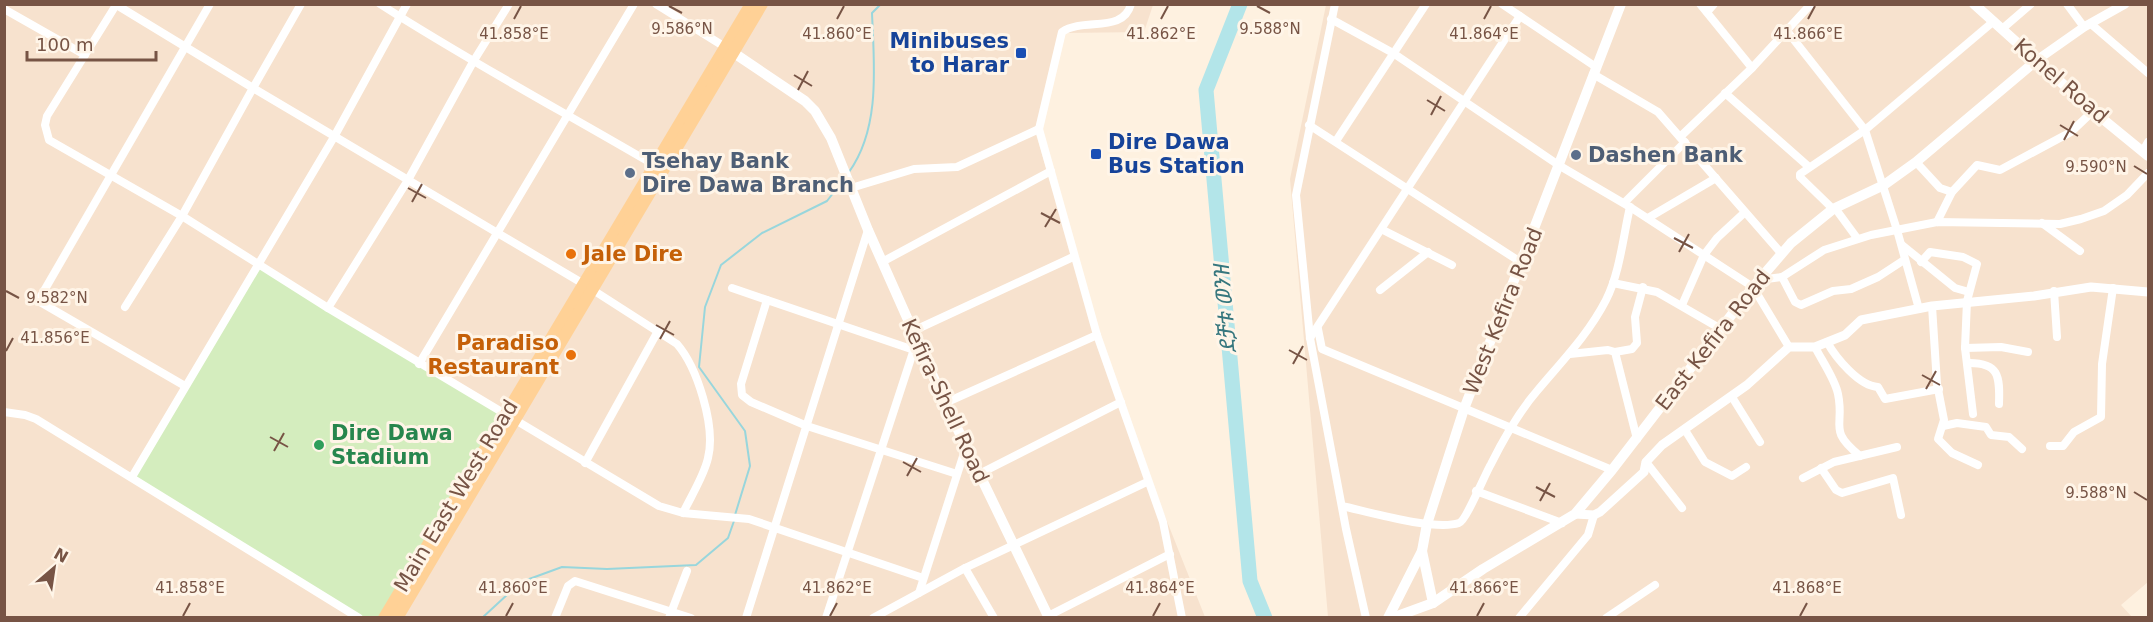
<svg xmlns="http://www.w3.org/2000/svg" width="2153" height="622" font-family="'DejaVu Sans','Noto Sans Ethiopic',sans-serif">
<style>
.residential{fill:#f7e2ce}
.green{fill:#d4edbe}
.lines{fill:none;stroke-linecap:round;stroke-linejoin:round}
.stream{stroke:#98d6dc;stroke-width:2}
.river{stroke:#b3e5e9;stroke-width:15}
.minor{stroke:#fff;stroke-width:8}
.tertiary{stroke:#fff;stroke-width:9}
.secondary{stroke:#fff;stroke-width:10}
.primary{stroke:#ffd196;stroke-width:12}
.ticks{fill:none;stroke:#775445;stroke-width:2}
.transit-dot{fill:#1a4fb4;stroke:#fff5e8;stroke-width:2}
.service-dot{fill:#5c6f8a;stroke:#fff5e8;stroke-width:2}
.food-dot{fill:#e8710a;stroke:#fff5e8;stroke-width:2}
.leisure-dot{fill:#2e9e5b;stroke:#fff5e8;stroke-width:2}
.labels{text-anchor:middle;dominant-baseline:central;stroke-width:6;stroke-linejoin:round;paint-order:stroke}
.transit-label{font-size:21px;font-weight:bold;fill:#164399;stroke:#fff5e8;text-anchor:end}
.street-label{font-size:21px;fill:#775445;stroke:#fff5e8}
.service-label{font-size:21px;font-weight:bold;fill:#4e5e75;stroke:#fff5e8;text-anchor:start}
.food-label{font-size:21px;font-weight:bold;fill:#c56008;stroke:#fff5e8;text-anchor:start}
.leisure-label{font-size:21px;font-weight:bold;fill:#27864d;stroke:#fff5e8;text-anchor:start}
.water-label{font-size:22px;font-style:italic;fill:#37777e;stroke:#fff5e8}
.ticks-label{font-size:15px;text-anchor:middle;fill:#775445;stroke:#fff5e8;stroke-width:6;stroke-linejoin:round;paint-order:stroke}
</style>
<rect width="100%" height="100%" fill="#fef1e0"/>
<g class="residential">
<polygon points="4,5 1153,5 1144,32 1065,33 1035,131 1105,365 1205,617 5,617"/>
<polygon points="1326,5 2148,5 2148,582 2121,605 2132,617 1328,617 1290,179"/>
</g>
<polygon class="green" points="257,263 505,412 384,617 359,617 132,477"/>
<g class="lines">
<g class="stream">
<path d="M849,172C881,128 874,64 872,13L881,4"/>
<polyline points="735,515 750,466 745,431 699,367 705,307 721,265 762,233 827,201 844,179"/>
<polyline points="482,618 521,582 562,567 607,569 696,565 728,538 734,521"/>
</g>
<polyline class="river" points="1240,4 1206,90 1250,581 1265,618"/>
<g class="minor">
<polyline points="115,4 253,88 301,4"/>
<path d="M380,4C470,62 564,112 656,166"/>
<polyline points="656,4 725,47"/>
<path d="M1131,4C1123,34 1084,17 1062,32L1039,129L1097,335L1163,522L1182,618"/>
<polyline points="1335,4 1296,195 1310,338 1346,529 1366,618"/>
<polyline points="1502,4 1596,67"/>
<polyline points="1700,4 1752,68"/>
<polyline points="2067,4 2084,27"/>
<polyline points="116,5 47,116 45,125 49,140 182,216 328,308 659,506 683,513 749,519 923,578"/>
<polyline points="4,9 85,55"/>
<polyline points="1707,12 1714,4"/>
<polyline points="1331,19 1393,53 1560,166 1630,207 1753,287 1789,347"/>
<polyline points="2091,24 2148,73"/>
<polyline points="2002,29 2031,4"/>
<polyline points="1787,31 1865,130 1897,230 1919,309"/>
<polyline points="1593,74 1658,112 1781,253"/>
<polyline points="1725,93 1809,167"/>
<polyline points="1309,125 1522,263"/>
<polyline points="1680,137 1752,68 1811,4"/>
<polyline points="1336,141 1426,4"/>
<polyline points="2143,151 2148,142"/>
<polyline points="1916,162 1940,188 1952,192"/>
<polyline points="851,188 914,169 957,167 1039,129"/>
<polyline points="1624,203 1685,142"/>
<polyline points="1835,208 1857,238"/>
<polyline points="1833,209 1800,177 1800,174 1865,130 1994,21"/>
<polyline points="1648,218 1716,178"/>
<polyline points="1937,222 1952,192 1977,165 2000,170 2071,132 2093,111"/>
<polyline points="2042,223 2080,251"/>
<polyline points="1383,230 1452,265"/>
<polyline points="1902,245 1955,288 1969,292"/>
<polyline points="882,262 1051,171"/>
<polyline points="1921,262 1930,252 1963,257 1977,264 1967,301 1965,348 1973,414"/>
<polyline points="1782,277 1795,302 1801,305 1833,291 1851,289 1878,277 1904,260"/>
<polyline points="1759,280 1782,277 1824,250 1871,235 1937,222 2060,224 2081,219 2104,211 2127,195 2148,173"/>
<polyline points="1613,283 1657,292 1721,329"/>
<polyline points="732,288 914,350"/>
<polyline points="1380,290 1428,252"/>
<polyline points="2054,291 2057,337"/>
<polyline points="767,300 741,384 742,395 751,402 807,426 957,474"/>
<polyline points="1682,305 1704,255 1717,238 1744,213"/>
<polyline points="1932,306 1937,384 1944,420 1938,439 1952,453 1978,465"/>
<path d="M125,307L182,216L253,88L582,283L677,344C697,367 716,426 708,458C704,476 691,496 683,513"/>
<polyline points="328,308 408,180 473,62 509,4"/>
<polyline points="1318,329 1322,349 1612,470"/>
<polyline points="913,331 1073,257"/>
<polyline points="1310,338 1520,16"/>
<path d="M1827,342C1836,358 1859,386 1878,387L1885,399L1939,389"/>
<path d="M1815,347C1822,361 1835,379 1838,394C1845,427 1827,429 1860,456"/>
<polyline points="1965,348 2001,347 2028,352"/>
<polyline points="1615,352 1632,349 1637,343 1635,317 1643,287"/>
<polyline points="1570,354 1608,350 1615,352 1637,439"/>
<path d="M1967,363C1999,362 2000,376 1999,404"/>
<polyline points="419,364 634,4"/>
<polyline points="185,386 40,302 41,296 210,4"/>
<polyline points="1732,397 1760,442"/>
<polyline points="945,403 1097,335"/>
<polyline points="4,412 25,415 36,419 359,618"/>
<polyline points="1943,426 1957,423 1986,427 1991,435 2009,437 2022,449"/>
<polyline points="1685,430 1705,462 1732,476 1746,467"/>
<polyline points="2050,446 2063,446 2074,432 2101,417 2102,364 2113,288"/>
<polyline points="1646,462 1682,508"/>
<polyline points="585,463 658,331"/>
<polyline points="1821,468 1836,490 1842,493 1893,478 1901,515"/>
<polyline points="979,474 1121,402"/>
<polyline points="132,477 334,137 407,4"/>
<polyline points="1803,478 1834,462 1897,447"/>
<polyline points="1476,491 1562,523"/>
<path d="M1342,506C1369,512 1434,531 1459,523C1466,521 1485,474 1491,464C1504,438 1518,413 1537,391C1562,361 1588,335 1606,300C1620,272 1623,237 1630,207"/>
<polyline points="965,568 994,618"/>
<polyline points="919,593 966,447"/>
<polyline points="1048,616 1170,554"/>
<polyline points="555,618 568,586 575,581 691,618"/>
<polyline points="669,618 687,571"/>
<polyline points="746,618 868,230"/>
<polyline points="826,618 917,340"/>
<polyline points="873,618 965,568 1147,482"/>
<polyline points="1519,618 1588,535 1594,515"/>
<polyline points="1606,618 1655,585"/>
</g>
<g class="tertiary">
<polyline points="2037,60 2084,27 2125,4"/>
<polyline points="1575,514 1594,515 1600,512 1644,472 1646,462 1662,445 1747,385 1789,347 1815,347 1845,335 1861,320 1932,306 2034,296 2091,287 2148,292"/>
</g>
<g class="secondary">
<polyline points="1974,4 2093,111 2148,156"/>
<polyline points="728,49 805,101 815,111 831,138 868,230 945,403 1049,618"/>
<polyline points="1422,551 1433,603"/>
<polyline points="1388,618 1422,551 1427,524 1464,409 1621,4"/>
<polyline points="1392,618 1433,603 1483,569 1575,514 1612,470 1753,287 1791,243 1833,209 1884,185 1916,162 2037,60"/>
</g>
<g class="primary">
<polyline points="384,618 751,4"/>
<polyline points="397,618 762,4"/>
</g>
</g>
<path class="ticks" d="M669,6L682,13M1257,6L1270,13M514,19L521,6M837,19L844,6M1161,19L1168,6M1484,19L1491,6M1808,19L1815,6M794,75L812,86M798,90L808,71M1427,100L1445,111M1431,115L1441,96M2060,125L2078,136M2064,140L2074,121M2134,166L2147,174M408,188L426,198M412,202L422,184M1041,213L1060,223M1045,227L1056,209M1674,238L1693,248M1679,252L1689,234M6,291L19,298M656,325L674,335M660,339L670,321M1289,350L1307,360M6,351L13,338M1293,364L1303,346M1922,375L1940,385M1926,389L1936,371M270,437L288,447M274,451L284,433M903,462L921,472M907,476L917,458M1536,487L1555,497M2134,492L2147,500M1540,501L1550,483M183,616L190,603M506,616L513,603M830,616L837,603M1153,616L1160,603M1477,616L1484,603M1800,616L1807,603"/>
<g class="transit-dot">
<rect x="1015" y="47" width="12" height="12" rx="3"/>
<rect x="1090" y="148" width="12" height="12" rx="3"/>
</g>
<g class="service-dot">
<circle cx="1576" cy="155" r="6"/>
<circle cx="630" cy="173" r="6"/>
</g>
<g class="food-dot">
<circle cx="571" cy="254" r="6"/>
<circle cx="571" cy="355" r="6"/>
</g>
<circle class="leisure-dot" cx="319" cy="445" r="6"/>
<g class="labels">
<g class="transit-label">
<text x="1009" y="41">Minibuses<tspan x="1009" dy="24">to Harar</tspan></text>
<text x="1108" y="142" text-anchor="start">Dire Dawa<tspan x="1108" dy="24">Bus Station</tspan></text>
</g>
<g class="street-label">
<text transform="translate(2061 81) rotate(41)">Konel Road</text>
<text transform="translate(1503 311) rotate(-68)">West Kefira Road</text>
<text transform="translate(1713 340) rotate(-52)">East Kefira Road</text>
<text transform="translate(945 401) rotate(65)">Kefira-Shell Road</text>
<text transform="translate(456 496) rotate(-59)">Main East West Road</text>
</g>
<g class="service-label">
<text x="1588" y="155">Dashen Bank</text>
<text x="642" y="161">Tsehay Bank<tspan x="642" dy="24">Dire Dawa Branch</tspan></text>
</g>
<g class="food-label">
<text x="583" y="254">Jale Dire</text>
<text x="559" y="343" text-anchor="end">Paradiso<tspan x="559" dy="24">Restaurant</tspan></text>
</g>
<g class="leisure-label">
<text x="331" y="433">Dire Dawa<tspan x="331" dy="24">Stadium</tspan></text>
</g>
<g class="water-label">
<text transform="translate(1225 309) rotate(-95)">ደቻቱ ወንዝ</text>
</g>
</g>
<g class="ticks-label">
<text x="682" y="34">9.586°N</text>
<text x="1270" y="34">9.588°N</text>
<text x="514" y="39">41.858°E</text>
<text x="837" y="39">41.860°E</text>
<text x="1161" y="39">41.862°E</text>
<text x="1484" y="39">41.864°E</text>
<text x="1808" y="39">41.866°E</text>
<text x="2096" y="172">9.590°N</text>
<text x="57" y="303">9.582°N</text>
<text x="55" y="343">41.856°E</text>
<text x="2096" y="498">9.588°N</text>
<text x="190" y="593">41.858°E</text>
<text x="513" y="593">41.860°E</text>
<text x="837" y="593">41.862°E</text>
<text x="1160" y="593">41.864°E</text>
<text x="1484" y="593">41.866°E</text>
<text x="1807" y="593">41.868°E</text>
</g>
<rect width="2153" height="622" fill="none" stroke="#775445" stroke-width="12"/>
<g transform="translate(54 568) rotate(29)" stroke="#fff5e8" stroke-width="4.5" paint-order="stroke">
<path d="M0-4.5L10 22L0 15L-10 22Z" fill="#775445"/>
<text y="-9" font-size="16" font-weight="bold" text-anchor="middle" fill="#775445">N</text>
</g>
<path d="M27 51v9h129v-9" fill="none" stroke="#775445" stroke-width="3"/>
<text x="36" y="51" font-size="18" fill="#775445" stroke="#fff5e8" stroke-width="4.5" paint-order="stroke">100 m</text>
</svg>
